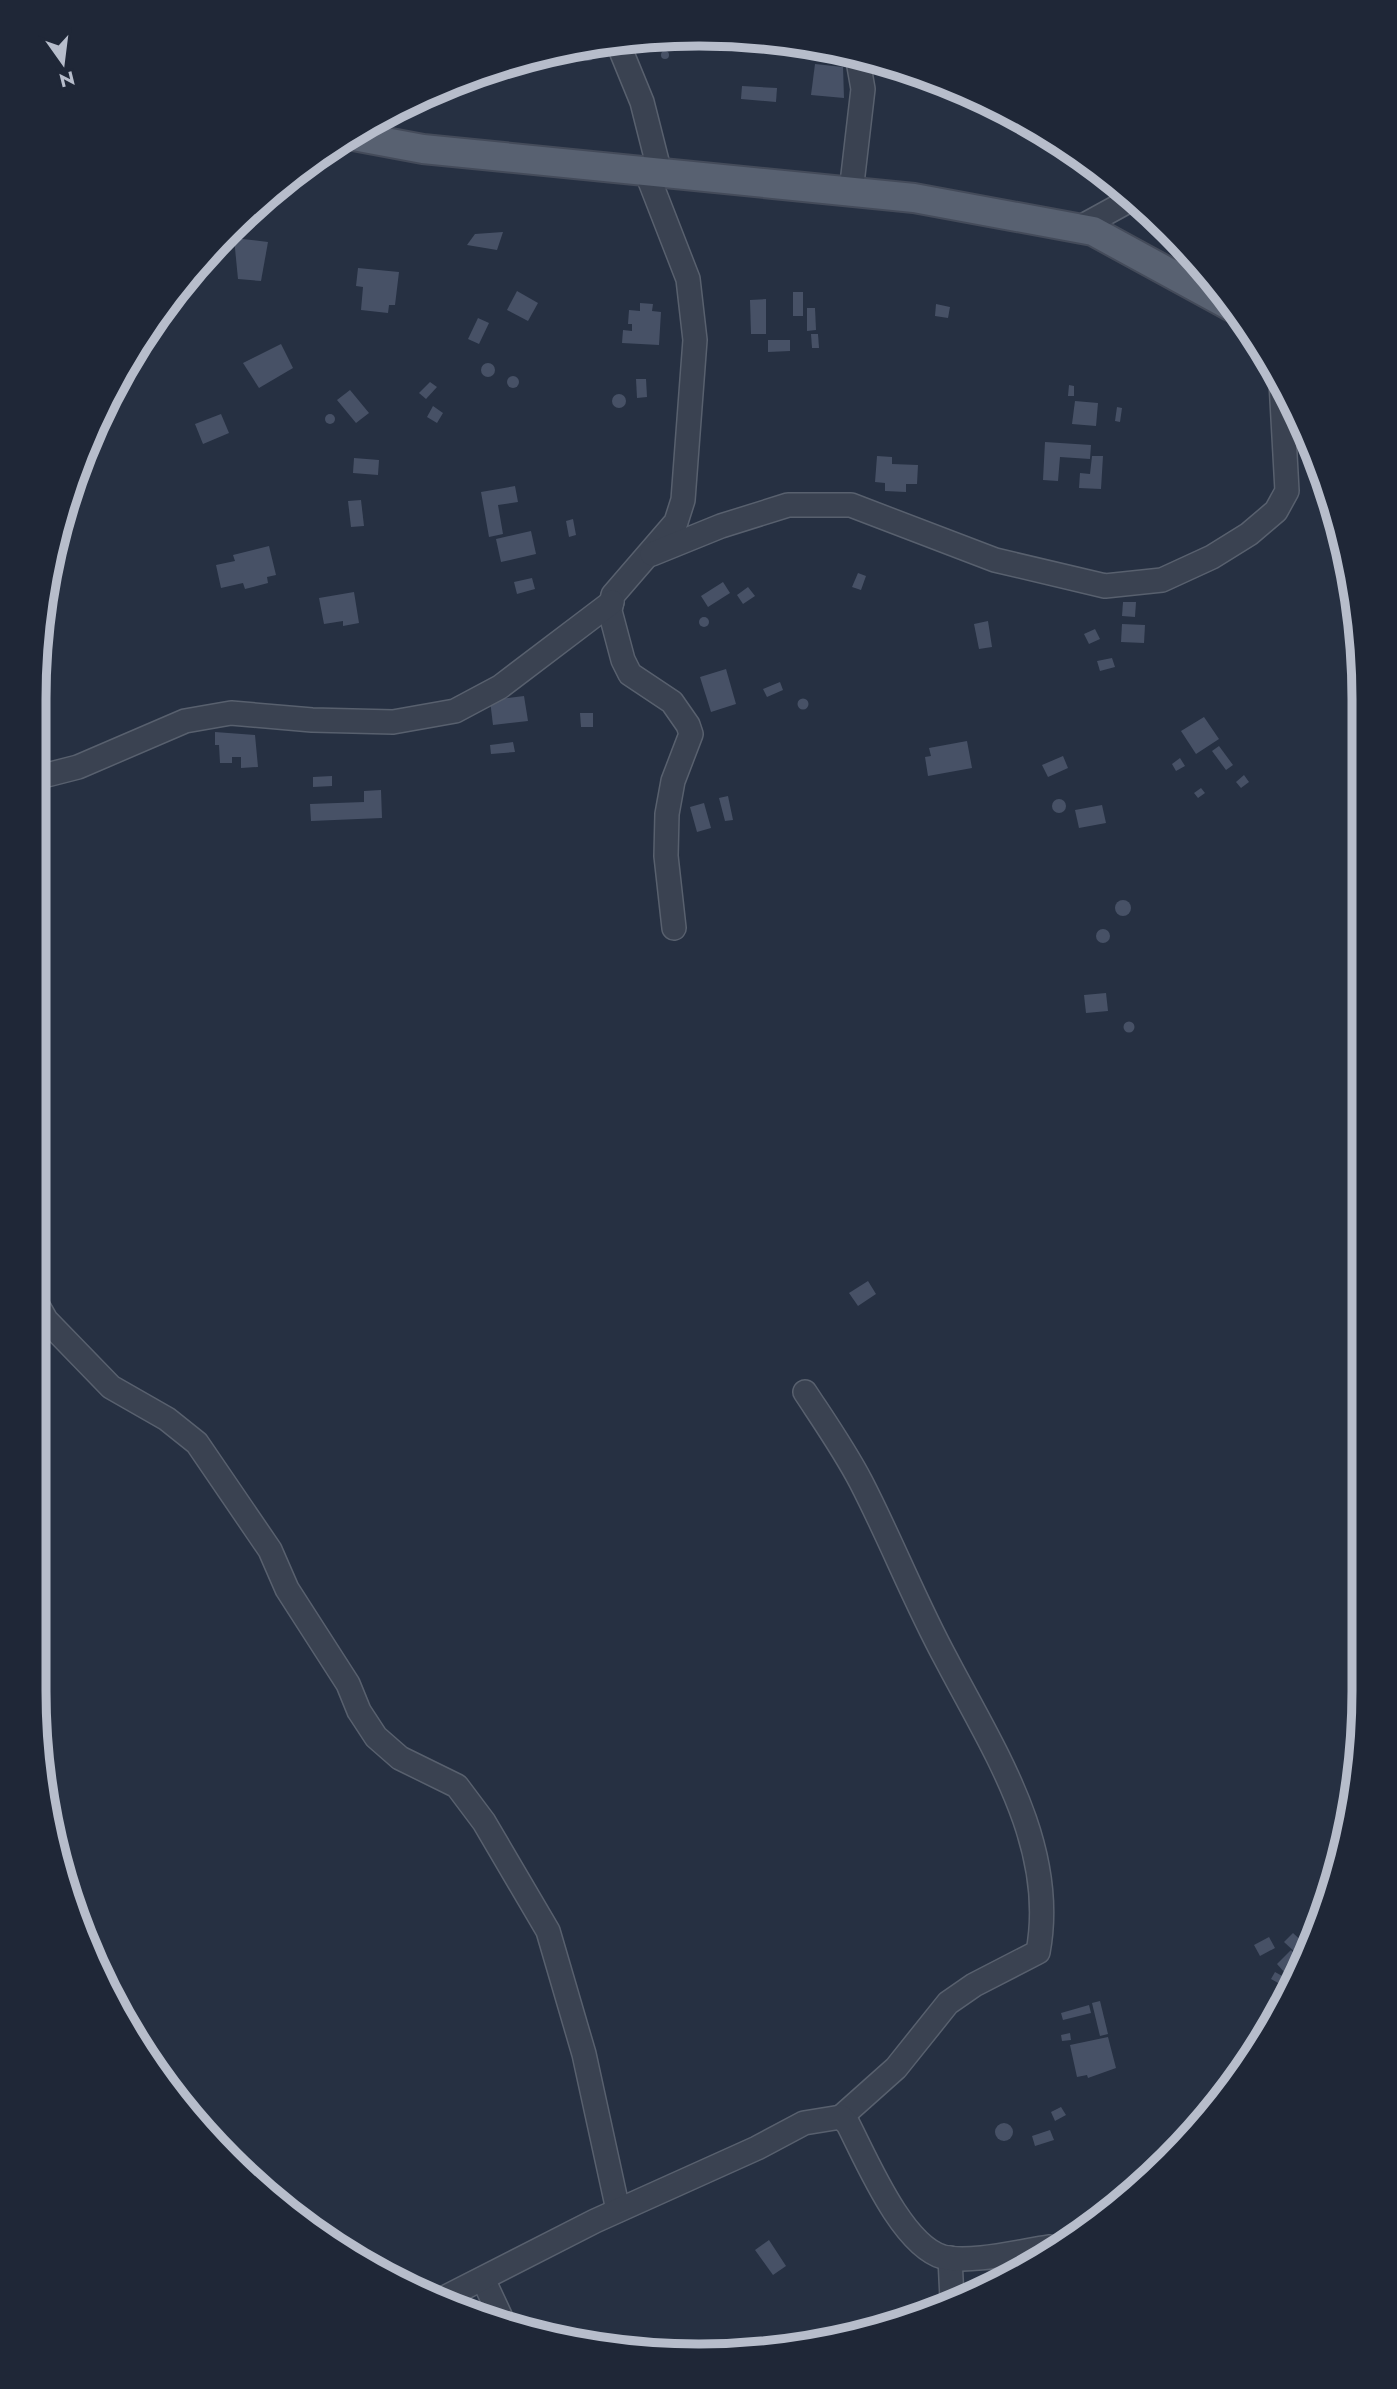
<svg xmlns="http://www.w3.org/2000/svg" width="1397" height="2389" font-family="Jost,sans-serif">
<style>
.building{fill:#475166}
.lines{fill:none;stroke-linecap:round;stroke-linejoin:round}
.minor-casing{stroke:#58606e;stroke-width:26}
.major-casing{stroke:#444b5a;stroke-width:32}
.minor{stroke:#3a4251;stroke-width:23}
.major{stroke:#586171;stroke-width:28}
.rim{fill:none;stroke:#b7bdcb;stroke-width:9}
</style>
<rect width="100%" height="100%" fill="#263042"/>
<g class="building">
<circle cx="588" cy="55" r="6"/>
<circle cx="665" cy="55" r="4"/>
<polygon points="815,64 843,67 844,98 811,95"/>
<polygon points="742,86 777,88 776,102 741,99"/>
<polygon points="503,232 497,250 467,245 475,234"/>
<polygon points="234,238 268,242 261,281 238,279"/>
<polygon points="358,268 399,272 395,305 389,305 388,313 361,310 363,287 356,286"/>
<polygon points="517,291 538,303 528,321 507,310"/>
<rect x="793" y="292" width="10" height="24"/>
<polygon points="766,299 766,334 751,334 750,300"/>
<polygon points="640,303 653,304 652,311 661,312 659,345 622,343 623,330 632,331 632,324 628,324 629,310 640,311"/>
<polygon points="936,304 950,307 948,318 935,316"/>
<polygon points="807,308 815,308 816,330 807,331"/>
<polygon points="478,318 489,323 479,344 468,339"/>
<polygon points="811,334 818,334 819,348 812,348"/>
<polygon points="768,340 790,340 790,351 768,352"/>
<polygon points="281,344 293,368 259,388 243,363"/>
<circle cx="488" cy="370" r="7"/>
<circle cx="513" cy="382" r="6"/>
<polygon points="636,379 646,379 647,397 637,398"/>
<polygon points="430,382 437,387 426,399 419,393"/>
<polygon points="1069,385 1074,386 1074,396 1068,396"/>
<polygon points="350,390 369,413 356,423 337,400"/>
<circle cx="619" cy="401" r="7"/>
<polygon points="1075,401 1098,403 1096,426 1072,424"/>
<polygon points="433,406 443,413 437,423 427,417"/>
<polygon points="1117,407 1122,408 1120,422 1115,421"/>
<circle cx="330" cy="419" r="5"/>
<polygon points="221,414 229,433 203,444 195,424"/>
<polygon points="1045,442 1091,445 1090,459 1060,457 1058,481 1043,480"/>
<polygon points="877,456 892,457 892,464 918,465 917,484 906,484 906,492 885,491 885,483 875,482"/>
<polygon points="1092,456 1103,456 1101,489 1079,488 1080,473 1090,474"/>
<polygon points="354,458 379,460 378,475 353,473"/>
<polygon points="515,486 518,502 498,505 503,534 489,537 481,492"/>
<polygon points="361,500 364,526 351,527 348,501"/>
<polygon points="573,519 576,535 569,537 566,521"/>
<polygon points="531,531 536,554 501,562 496,539"/>
<polygon points="269,546 276,575 267,577 268,583 245,589 243,583 221,588 216,565 235,561 233,555"/>
<polygon points="858,573 866,576 861,590 852,587"/>
<polygon points="532,578 535,589 517,594 514,582"/>
<polygon points="723,582 730,593 708,607 701,596"/>
<polygon points="748,587 755,596 743,604 737,595"/>
<polygon points="354,592 359,623 343,626 343,621 324,624 319,598"/>
<polygon points="1123,602 1136,602 1135,617 1122,616"/>
<circle cx="704" cy="622" r="5"/>
<polygon points="988,621 992,647 979,649 974,624"/>
<polygon points="1122,624 1145,625 1144,643 1121,642"/>
<polygon points="1095,629 1100,639 1089,644 1084,634"/>
<polygon points="1112,658 1115,667 1100,671 1097,661"/>
<polygon points="726,669 736,704 711,712 700,677"/>
<polygon points="780,682 783,690 767,697 763,689"/>
<polygon points="524,696 528,721 493,725 490,700"/>
<circle cx="803" cy="704" r="5.5"/>
<polygon points="580,713 593,713 593,727 581,727"/>
<polygon points="1204,717 1219,739 1196,754 1181,731"/>
<polygon points="215,732 255,735 258,767 241,768 241,757 232,757 232,763 220,763 219,745 215,745"/>
<polygon points="967,741 972,768 928,776 925,757 931,756 929,748"/>
<polygon points="513,742 515,752 491,754 490,745"/>
<polygon points="1219,746 1233,765 1226,770 1212,751"/>
<polygon points="1063,756 1068,768 1048,777 1042,765"/>
<polygon points="1180,758 1185,766 1176,771 1172,764"/>
<polygon points="1244,775 1249,782 1241,788 1236,782"/>
<polygon points="332,776 332,786 313,787 313,777"/>
<polygon points="1201,788 1205,793 1198,798 1194,793"/>
<polygon points="381,790 382,818 311,821 310,804 364,802 364,791"/>
<polygon points="728,796 733,820 725,821 719,798"/>
<circle cx="1059" cy="806" r="7"/>
<polygon points="704,803 711,828 697,832 690,807"/>
<polygon points="1102,805 1106,823 1079,828 1075,810"/>
<circle cx="1123" cy="908" r="8"/>
<circle cx="1103" cy="936" r="7"/>
<polygon points="1106,993 1108,1011 1086,1013 1084,995"/>
<circle cx="1129" cy="1027" r="5.5"/>
<polygon points="868,1281 876,1294 858,1306 849,1293"/>
<polygon points="1293,1933 1306,1945 1297,1954 1284,1942"/>
<polygon points="1269,1937 1275,1948 1260,1956 1254,1945"/>
<polygon points="1291,1950 1299,1959 1285,1973 1277,1964"/>
<polygon points="1275,1972 1284,1977 1280,1984 1271,1979"/>
<polygon points="1100,2001 1108,2034 1100,2036 1092,2003"/>
<polygon points="1089,2005 1091,2013 1063,2020 1061,2013"/>
<polygon points="1070,2033 1071,2040 1062,2041 1061,2035"/>
<polygon points="1108,2037 1116,2068 1088,2078 1087,2075 1077,2077 1070,2045"/>
<polygon points="1061,2107 1066,2115 1055,2121 1051,2112"/>
<circle cx="1004" cy="2132" r="9"/>
<polygon points="1050,2130 1054,2140 1035,2146 1032,2136"/>
<polygon points="769,2240 786,2266 773,2275 755,2250"/>
</g>
<g class="lines">
<g class="minor-casing">
<g id="minor">
<polyline points="617,41 642,102 660,173"/>
<polyline points="646,171 688,279 695,340 683,500 676,522 613,595 610,611 623,660 630,674 672,702 688,725 691,734 673,781 667,814 666,856 674,928"/>
<polyline points="851,192 863,89 857,55"/>
<polyline points="1079,228 1130,200"/>
<polyline points="652,554 721,526 788,505 851,505 995,560 1105,586 1162,580 1212,557 1249,534 1276,511 1287,491 1281,382"/>
<polyline points="35,778 78,767 185,721 231,713 312,720 393,722 455,711 500,687 612,602"/>
<polyline points="34,1299 46,1320 111,1387 167,1419 197,1443 270,1550 287,1589 348,1684 359,1711 376,1737 400,1758 457,1786 484,1822 548,1931 584,2054 618,2210"/>
<path d="M805,1392C824,1421 845,1451 861,1482C891,1540 915,1602 946,1659C993,1749 1058,1846 1038,1952L974,1985L948,2003L896,2068L841,2117"/>
<polyline points="950,2258 952,2299"/>
<polyline points="483,2279 504,2324"/>
<path d="M442,2299L595,2221L757,2148L804,2123L841,2117L848,2124C867,2161 902,2245 943,2257C970,2264 1021,2251 1050,2247"/>
</g>
</g>
<g class="major-casing">
<polyline id="major" points="348,135 423,149 914,198 1093,231 1232,307"/>
</g>
<use href="#minor" class="minor"/>
<use href="#major" class="major"/>
</g>
<path d="M0 0H1397V2389H0ZM699 46H699A653 653 0 0 1 1352 699V1691A653 653 0 0 1 699 2344H699A653 653 0 0 1 46 1691V699A653 653 0 0 1 699 46Z" fill="#1f2737" fill-rule="evenodd"/>
<path class="rim" d="M699 46H699A653 653 0 0 1 1352 699V1691A653 653 0 0 1 699 2344H699A653 653 0 0 1 46 1691V699A653 653 0 0 1 699 46Z"/>
<g transform="translate(63 63) rotate(166)" stroke="#1f2737" stroke-width="5" paint-order="stroke">
<path d="M0-5L12 26L0 18L-12 26Z" fill="#b7bdcb"/>
<text y="-10" font-size="19" font-weight="bold" text-anchor="middle" fill="#b7bdcb">N</text>
</g>
</svg>
